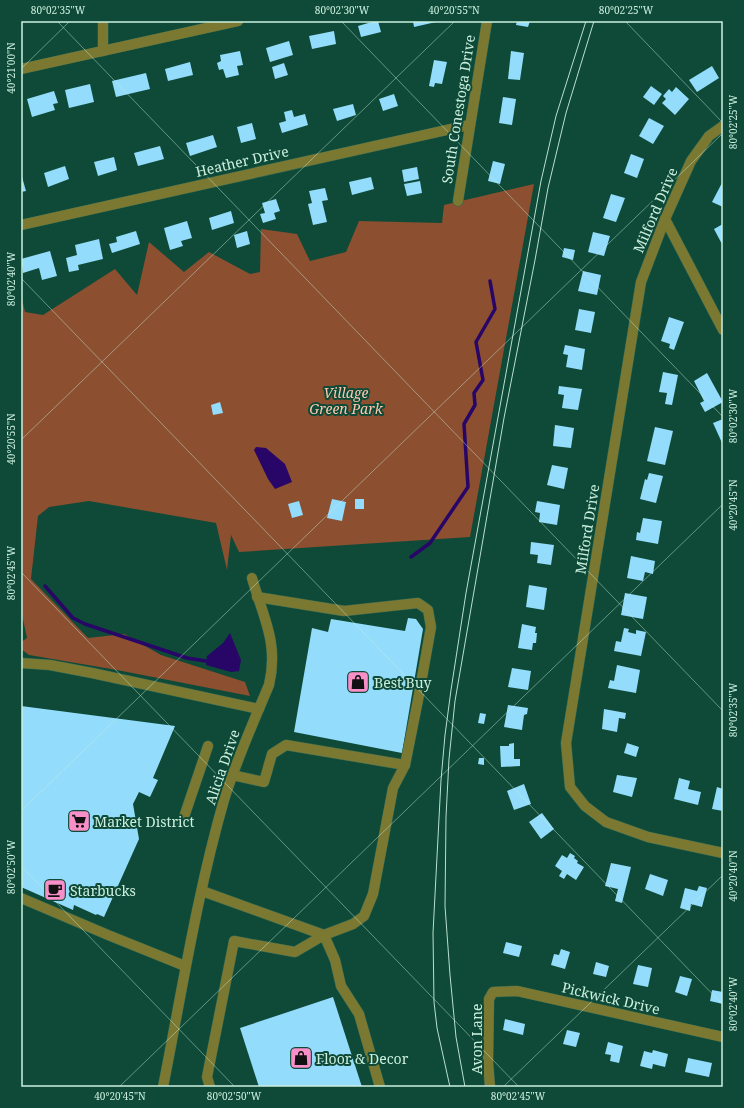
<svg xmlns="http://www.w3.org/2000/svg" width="744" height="1108" font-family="'Noto Serif',serif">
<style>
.green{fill:#8c4f30}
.water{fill:#280668}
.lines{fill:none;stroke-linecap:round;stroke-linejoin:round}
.stream{stroke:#280668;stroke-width:3.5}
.building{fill:#93dcfb}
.minor-casing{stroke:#306855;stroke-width:11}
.minor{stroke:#7b7831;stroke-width:10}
.tram{stroke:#b9dfcf;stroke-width:1}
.ticks{fill:none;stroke:#ccf0e0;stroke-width:1;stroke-opacity:0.45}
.labels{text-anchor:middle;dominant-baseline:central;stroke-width:4;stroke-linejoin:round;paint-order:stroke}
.street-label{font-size:14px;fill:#ccf0e0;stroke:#0e4a37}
.park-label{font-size:14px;font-style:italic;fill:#fec8ae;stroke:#0e4a37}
.poi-label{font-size:14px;fill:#ccf0e0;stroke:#0e4a37;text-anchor:start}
.neatline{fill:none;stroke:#ccf0e0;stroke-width:1.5}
.ticks-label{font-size:10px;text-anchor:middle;fill:#ccf0e0}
</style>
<rect width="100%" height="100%" fill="#0e4a37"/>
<polygon class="green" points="534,184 470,537 239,552 231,535 227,570 216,523 89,501 49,507 38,516 31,579 88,638 124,634 161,655 245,682 250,696 117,670 29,655 21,649 21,642 27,638 21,610 21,299 22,299 25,312 43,315 115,269 137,295 149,242 184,272 209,252 250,274 260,272 261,229 297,234 310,261 346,252 359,221 442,223 444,205"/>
<g class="water">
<polygon points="256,447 266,448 285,464 292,482 275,489 268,479 254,450"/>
<polygon points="230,633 241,660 239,671 231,672 206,665 207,656 223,643"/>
</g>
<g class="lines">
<g class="stream">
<polyline points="411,557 430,543 468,487 464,424 475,405 474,393 483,380 476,342 495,309 490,281"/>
<polyline points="45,586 73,618 85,624 187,658 206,661"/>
</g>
</g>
<g class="building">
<polygon points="375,21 378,21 381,32 361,37 358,26"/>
<polygon points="413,21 436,21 436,22 414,27"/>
<polygon points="517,21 530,21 528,27 516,25"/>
<polygon points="334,31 336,44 312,49 309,36"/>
<polygon points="289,41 293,55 270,62 266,48"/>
<polygon points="240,51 243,65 237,66 239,75 226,78 223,69 219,70 217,63 221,61 220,55"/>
<polygon points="511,51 524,53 520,80 508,79"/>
<polygon points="434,60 447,62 442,84 435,83 434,87 429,86"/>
<polygon points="190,62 193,75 168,81 165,69"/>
<polygon points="284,63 288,75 275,79 272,67"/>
<polygon points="712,66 719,78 697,92 689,80"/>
<polygon points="146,73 150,89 116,97 112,81"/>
<polygon points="90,84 94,102 69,108 65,90"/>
<polygon points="651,86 662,94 654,105 643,97"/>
<polygon points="676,87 689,99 675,115 662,103 666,99 663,96 669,89 672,92"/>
<polygon points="54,91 58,103 53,104 55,110 32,117 27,99"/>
<polygon points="394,94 398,106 383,111 379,99"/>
<polygon points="503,97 516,99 512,125 499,123"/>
<polygon points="353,104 356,115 337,121 333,109"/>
<polygon points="292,110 294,117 305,114 308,125 282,133 279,123 286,121 284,112"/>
<polygon points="649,118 664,126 653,144 639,136"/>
<polygon points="252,123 256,139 241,143 237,127"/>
<polygon points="213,135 217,147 190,156 186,143"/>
<polygon points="160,146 164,159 138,166 134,153"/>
<polygon points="631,154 644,159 637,178 624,173"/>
<polygon points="114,157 117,170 98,176 94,162"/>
<polygon points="493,161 505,164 500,184 488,181"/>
<polygon points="65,166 69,179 48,187 44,173"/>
<polygon points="417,167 419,179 404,182 402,170"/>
<polygon points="21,177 22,177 26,191 21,192"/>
<polygon points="371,177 374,189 352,195 349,182"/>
<polygon points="420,181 422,193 407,196 404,184"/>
<polygon points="723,181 723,207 712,202"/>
<polygon points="325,188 328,200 322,201 327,222 313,225 308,204 312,203 309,191"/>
<polygon points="611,194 625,198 616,222 603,218"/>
<polygon points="276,199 280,211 274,213 276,219 263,223 260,214 265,213 262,203"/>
<polygon points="231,211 234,223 212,230 209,218"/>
<polygon points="187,221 192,238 181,241 183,246 170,250 164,228"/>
<polygon points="723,224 723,246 714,229"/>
<polygon points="136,231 140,244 112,253 109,244 117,242 116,237"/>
<polygon points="247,231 250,244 237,248 234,235"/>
<polygon points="593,232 610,236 604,256 588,252"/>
<polygon points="99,239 103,259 78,265 79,270 69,272 66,258 77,255 75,245"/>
<polygon points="564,248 575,250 573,260 562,257"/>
<polygon points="50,251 57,276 42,280 39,268 23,273 21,259"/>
<polygon points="583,271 601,275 597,295 578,291"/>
<polygon points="579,309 595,312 591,333 575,330"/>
<polygon points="669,317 684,322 674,350 669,348 670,344 661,341"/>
<polygon points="565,345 585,349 582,370 566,367 568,355 563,354"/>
<polygon points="663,372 678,375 672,405 665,404 667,393 659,392"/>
<polygon points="707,373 723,402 705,412 700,403 704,401 694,381"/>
<polygon points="559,386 582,389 578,410 562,408 564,395 558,394"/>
<polygon points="220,402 223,413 213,415 211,405"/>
<polygon points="723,419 723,445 713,423"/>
<polygon points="555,425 574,428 571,448 553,446"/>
<polygon points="655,427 673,431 665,465 647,461"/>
<polygon points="552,465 568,468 564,489 547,485"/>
<polygon points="649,473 663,476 656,503 640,499 645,479 647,480"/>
<polygon points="332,499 346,502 342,521 327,518"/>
<rect x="355" y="499" width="9" height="10"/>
<polygon points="299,501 303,515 292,518 288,504"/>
<polygon points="537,501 560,505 557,525 539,522 540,513 535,512"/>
<polygon points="643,518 662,521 658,544 636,540 637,532 640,533"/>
<polygon points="531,542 554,545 551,565 537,563 538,555 530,554"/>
<polygon points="631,556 655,561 653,574 645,572 643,581 627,578"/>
<polygon points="529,585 547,588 544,610 526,607"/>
<polygon points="625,593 647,597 643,619 621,615"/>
<polygon points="408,618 416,619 423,629 402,753 294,732 312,628 328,632 331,619 405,631"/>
<polygon points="522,624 536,627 535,633 537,633 536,643 533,643 532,650 518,648"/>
<polygon points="624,628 629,629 628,632 636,634 636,630 646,632 641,656 614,651 616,641 621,642"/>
<polygon points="617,665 640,670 636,693 608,688 610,680 614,681"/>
<polygon points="512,668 531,671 528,690 508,687"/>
<polygon points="508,705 528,708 527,714 524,715 522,730 504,727"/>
<polygon points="21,706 175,726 153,778 158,780 150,797 139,792 133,804 139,839 104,917 97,914 96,915 74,905 73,910 21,887"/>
<polygon points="604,709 626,713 625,719 619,718 617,732 602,729"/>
<polygon points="480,713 486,714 484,724 478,723"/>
<polygon points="514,743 514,759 520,759 520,766 501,767 500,746 509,746 509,744"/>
<polygon points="627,743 639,747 636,757 624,753"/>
<polygon points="479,758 484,758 484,765 478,764"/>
<polygon points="617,775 637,778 632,797 613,792"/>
<polygon points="679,778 690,781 688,789 701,792 698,805 674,799"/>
<polygon points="524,784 531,804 514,810 507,791"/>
<polygon points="717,787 723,789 723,811 712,809"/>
<polygon points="542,813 554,829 541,839 529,822"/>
<polygon points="570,853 575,856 574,858 578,861 577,863 584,867 576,880 567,874 564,879 559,876 562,871 555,866 562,855 567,858"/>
<polygon points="611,863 631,867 622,903 615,901 618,889 605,886"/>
<polygon points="650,874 668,880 663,896 645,889"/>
<polygon points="699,886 707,888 702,907 691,904 690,911 680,908 685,888 697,891"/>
<polygon points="506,942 522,946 519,957 503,953"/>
<polygon points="561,949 570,952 565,969 551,965 554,954 559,955"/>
<polygon points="596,962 609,966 606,977 593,974"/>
<polygon points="638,965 652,968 648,987 633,984"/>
<polygon points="680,976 692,979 687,996 675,992"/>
<polygon points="712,990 723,992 723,1004 710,1001"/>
<polygon points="333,997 362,1087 259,1087 240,1028"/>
<polygon points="505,1019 525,1024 523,1035 503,1030"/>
<polygon points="567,1030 580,1033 576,1047 563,1044"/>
<polygon points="608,1042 623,1046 619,1063 610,1061 611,1055 605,1054"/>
<polygon points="653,1050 668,1054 665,1067 653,1064 652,1069 640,1066 644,1051 652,1053"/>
<polygon points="688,1058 712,1063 709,1077 685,1072"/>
</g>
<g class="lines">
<g class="minor-casing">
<g id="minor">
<polyline points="103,51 103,21"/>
<polyline points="21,69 238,21"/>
<polyline points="723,126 709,136 691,161 665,219 641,282 566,743 570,787 585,806 606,822 648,837 723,853"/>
<polyline points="458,201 487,21"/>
<polyline points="665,219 723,330"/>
<polyline points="21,225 469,125"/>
<polyline points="21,663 50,665 92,673 259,709"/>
<polyline points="232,775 264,782 272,754 286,745 405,765 418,700 431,627 428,610 418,603 344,611 257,597"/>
<polyline points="182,823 208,746"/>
<polyline points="202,891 324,935 353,924 364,916 373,894 393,788 405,765"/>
<polyline points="21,898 108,935 185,966"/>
<path d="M163,1087C182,991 197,894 224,800C236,761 253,723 269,685C279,643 263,617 252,578"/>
<polyline points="210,1087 207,1077 234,941 295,952 324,935 335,960 341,986 359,1014 380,1087"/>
<polyline points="490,1087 488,1062 489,999 493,992 517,991 723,1037"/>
</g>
</g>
<use href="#minor" class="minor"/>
<g class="tram">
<polyline points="450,1087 437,1028 434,1002 433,933 441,780 445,735 451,690 466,593 541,181 556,116 586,21"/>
<polyline points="465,1087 456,1037 450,975 445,906 446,817 449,759 455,701 504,418 535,260 548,188 566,113 594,21"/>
</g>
</g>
<path class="ticks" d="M57,21L723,711M341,21L723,417M625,21L723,123M21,69L70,21M21,278L723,1005M21,440L455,21M21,572L519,1087M21,811L723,133M21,866L235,1087M119,1087L723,504M503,1087L723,875"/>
<defs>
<g id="shop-square" transform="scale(1.15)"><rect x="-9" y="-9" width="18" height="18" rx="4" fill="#f98fc9" stroke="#0e4a37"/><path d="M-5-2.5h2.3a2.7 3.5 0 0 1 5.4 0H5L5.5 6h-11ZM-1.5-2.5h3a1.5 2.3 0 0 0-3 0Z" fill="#111"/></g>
<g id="supermarket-square" transform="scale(1.15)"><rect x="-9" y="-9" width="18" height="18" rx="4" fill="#f98fc9" stroke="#0e4a37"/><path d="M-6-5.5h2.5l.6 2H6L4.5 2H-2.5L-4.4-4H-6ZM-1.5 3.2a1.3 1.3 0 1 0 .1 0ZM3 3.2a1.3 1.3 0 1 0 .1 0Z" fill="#111"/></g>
<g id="cafe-square" transform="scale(1.15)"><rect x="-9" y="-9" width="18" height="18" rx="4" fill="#f98fc9" stroke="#0e4a37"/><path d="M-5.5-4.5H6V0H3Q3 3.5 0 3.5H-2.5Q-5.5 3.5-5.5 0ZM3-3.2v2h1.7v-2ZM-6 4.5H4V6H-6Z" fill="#111"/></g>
</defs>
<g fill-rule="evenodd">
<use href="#shop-square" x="358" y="682"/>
<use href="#supermarket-square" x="79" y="821"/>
<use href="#cafe-square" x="55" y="890"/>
<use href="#shop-square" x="301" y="1058"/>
</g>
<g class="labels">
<g class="street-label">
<text transform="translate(458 109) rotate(-81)">South Conestoga Drive</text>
<text transform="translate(242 161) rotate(-13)">Heather Drive</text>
<text transform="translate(655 210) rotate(-67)">Milford Drive</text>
<text transform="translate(587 529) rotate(-81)">Milford Drive</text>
<text transform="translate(222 767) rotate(-71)">Alicia Drive</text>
<text transform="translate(611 998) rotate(13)">Pickwick Drive</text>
<text transform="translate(476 1039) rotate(-90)">Avon Lane</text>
</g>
<g class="park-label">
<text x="346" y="392">Village<tspan x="346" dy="16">Green Park</tspan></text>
</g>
<g class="poi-label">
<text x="374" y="682">Best Buy</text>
<text x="94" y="821">Market District</text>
<text x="70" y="890">Starbucks</text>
<text x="316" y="1058">Floor &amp; Decor</text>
</g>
</g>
<rect width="744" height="1108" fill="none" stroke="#0e4a37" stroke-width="44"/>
<rect x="22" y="22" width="700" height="1064" class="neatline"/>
<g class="ticks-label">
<text x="58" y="14">80°02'35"W</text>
<text x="342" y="14">80°02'30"W</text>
<text x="454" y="14">40°20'55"N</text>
<text x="626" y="14">80°02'25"W</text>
<text transform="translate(11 68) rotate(-90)" y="4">40°21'00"N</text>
<text transform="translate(733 122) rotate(-90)" y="4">80°02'25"W</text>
<text transform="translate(11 279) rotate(-90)" y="4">80°02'40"W</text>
<text transform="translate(733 416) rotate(-90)" y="4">80°02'30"W</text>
<text transform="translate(11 439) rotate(-90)" y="4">40°20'55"N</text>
<text transform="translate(733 505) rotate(-90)" y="4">40°20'45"N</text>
<text transform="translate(11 573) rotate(-90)" y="4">80°02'45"W</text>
<text transform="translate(733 710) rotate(-90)" y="4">80°02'35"W</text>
<text transform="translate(11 867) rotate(-90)" y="4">80°02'50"W</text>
<text transform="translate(733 876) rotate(-90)" y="4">40°20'40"N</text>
<text transform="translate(733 1004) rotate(-90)" y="4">80°02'40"W</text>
<text x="120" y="1100">40°20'45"N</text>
<text x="234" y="1100">80°02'50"W</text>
<text x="518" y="1100">80°02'45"W</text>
</g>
</svg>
